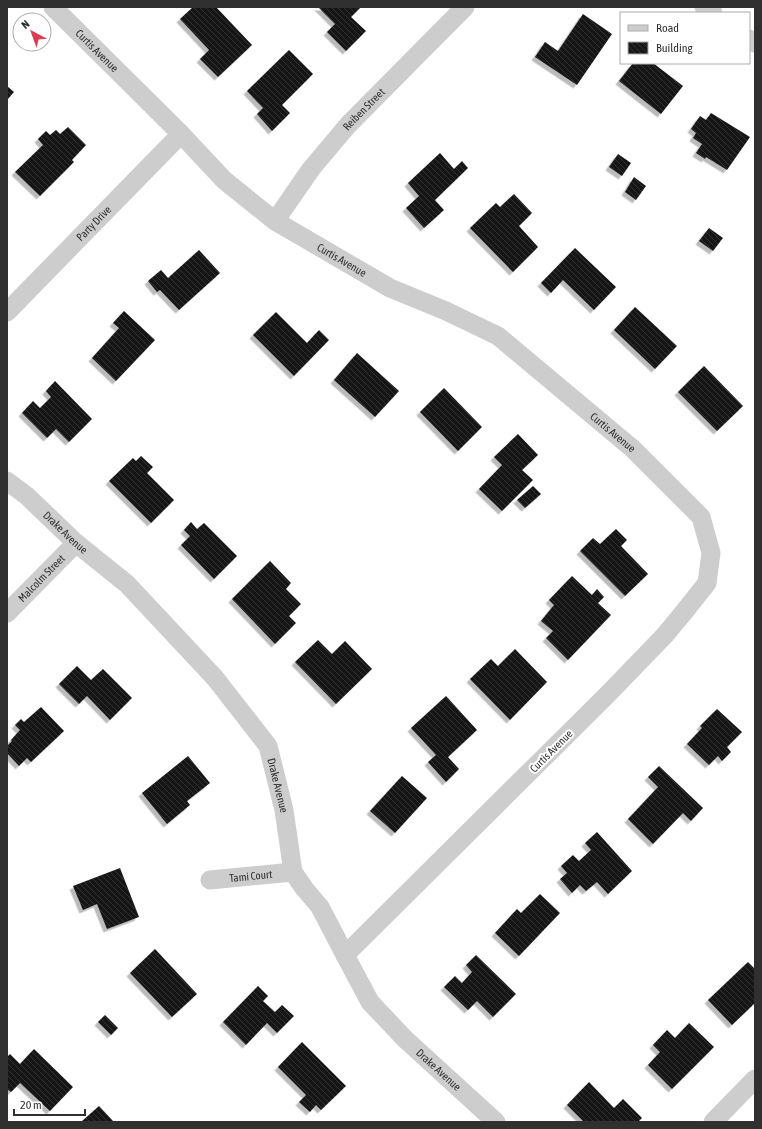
<svg xmlns="http://www.w3.org/2000/svg" width="762" height="1129" font-family="'Asap Condensed',sans-serif">
<style>
.building{fill:url(#building-back-hatch);filter:url(#shadow)}
.lines{fill:none;stroke-linecap:round;stroke-linejoin:round}
.street{stroke:#cdcdcd;stroke-width:19}
.labels{text-anchor:middle;dominant-baseline:central;stroke-width:4;stroke-linejoin:round;paint-order:stroke}
.street-label{font-size:11px;fill:#303030;stroke:#fff}
</style>
<defs>
<pattern id="building-back-hatch" width="6" height="6" patternUnits="userSpaceOnUse"><rect width="6" height="6" fill="#171717"/><path d="M-1 5l2 2M0 0l6 6M5-1l2 2" fill="none" stroke="#303030"/></pattern>
<filter id="shadow"><feDropShadow dx="-3.5" dy="3.5" stdDeviation="0" flood-color="#0004"/></filter>
</defs>
<rect width="100%" height="100%" fill="#fff"/>
<g class="building">
<polygon points="193,7 216,7 252,45 218,77 200,59 209,50 180,19"/>
<polygon points="318,7 361,7 351,17 366,31 346,51 327,32 335,24"/>
<polygon points="583,14 612,34 577,85 535,57 545,42 558,51"/>
<polygon points="289,50 313,74 282,105 290,113 272,131 257,114 263,108 247,91"/>
<polygon points="633,63 653,63 683,86 661,114 619,81"/>
<polygon points="7,86 14,92 7,100"/>
<polygon points="711,113 750,137 727,170 706,157 705,159 696,153 702,144 693,138 696,133 691,129 700,116 706,120"/>
<polygon points="68,127 86,145 72,160 74,162 40,196 15,172 43,145 38,139 46,131 50,135 56,130 60,134"/>
<polygon points="440,153 454,169 462,161 468,168 435,200 444,210 424,228 406,208 419,196 408,183"/>
<polygon points="618,154 631,163 622,176 609,167"/>
<polygon points="634,177 646,186 636,200 625,192"/>
<polygon points="514,194 532,213 519,226 538,247 513,272 470,228 496,203 500,207"/>
<polygon points="709,228 723,238 713,251 699,241"/>
<polygon points="575,248 616,287 594,310 563,280 551,293 541,283"/>
<polygon points="199,250 220,273 179,310 160,290 157,292 148,281 161,270 168,278"/>
<polygon points="635,307 677,346 655,369 614,330"/>
<polygon points="124,311 155,340 116,381 92,358 119,328 113,323"/>
<polygon points="276,312 307,343 319,330 329,340 294,376 253,335"/>
<polygon points="357,353 399,391 375,417 334,380"/>
<polygon points="704,366 743,406 717,431 678,392"/>
<polygon points="55,381 92,419 69,442 56,429 47,438 22,413 33,401 40,408 51,397 46,391"/>
<polygon points="444,388 482,427 458,451 420,412"/>
<polygon points="518,434 538,455 522,470 533,480 502,511 479,489 502,465 494,457"/>
<polygon points="141,456 153,467 147,473 174,500 151,523 109,481 133,458 136,461"/>
<polygon points="533,486 541,494 525,508 517,500"/>
<polygon points="191,522 197,529 204,523 237,556 214,579 181,545 190,536 184,530"/>
<polygon points="616,529 627,540 621,546 648,574 625,596 580,551 593,538 600,544"/>
<polygon points="270,561 291,583 286,589 301,604 289,616 296,623 275,644 232,599"/>
<polygon points="572,576 592,595 597,589 604,597 598,603 611,615 568,660 546,638 553,631 541,621 554,605 549,600"/>
<polygon points="318,640 332,654 345,641 372,669 336,704 295,662"/>
<polygon points="515,649 547,682 510,720 470,679 491,659 498,666"/>
<polygon points="77,666 91,680 103,669 132,698 110,720 87,696 79,704 59,684"/>
<polygon points="446,696 477,730 448,757 459,769 446,782 428,762 436,755 411,728"/>
<polygon points="41,707 64,731 31,762 27,758 19,766 7,753 7,746 12,741 11,740 20,730 15,725 21,719 24,722"/>
<polygon points="717,709 742,732 727,747 731,752 722,761 718,756 709,765 687,744 702,728 700,726"/>
<polygon points="188,756 210,783 187,801 190,805 167,824 142,793"/>
<polygon points="659,766 703,808 691,821 683,813 653,844 628,819 658,787 648,777"/>
<polygon points="402,776 427,798 395,833 370,811"/>
<polygon points="597,832 632,871 608,894 597,882 586,891 580,885 572,893 560,879 567,873 561,866 573,855 579,861 591,850 585,843"/>
<polygon points="120,868 139,917 107,929 97,904 83,910 73,886"/>
<polygon points="540,894 560,913 519,956 495,933 517,909 521,913"/>
<polygon points="155,949 197,994 172,1017 130,973"/>
<polygon points="476,955 516,994 493,1017 477,1001 468,1010 444,987 455,976 462,983 472,972 466,965"/>
<polygon points="748,962 755,969 755,1003 732,1025 708,1000"/>
<polygon points="258,986 268,996 263,1001 275,1012 282,1005 294,1016 277,1033 267,1023 246,1045 223,1022"/>
<polygon points="105,1015 118,1028 111,1035 98,1022"/>
<polygon points="689,1023 714,1047 672,1089 648,1065 660,1052 653,1045 667,1030 675,1038"/>
<polygon points="302,1042 346,1086 321,1110 316,1105 310,1112 299,1102 306,1095 278,1067"/>
<polygon points="34,1049 73,1087 50,1111 20,1083 11,1092 7,1089 7,1057 10,1054 20,1064"/>
<polygon points="589,1082 614,1108 623,1099 642,1118 638,1122 584,1122 567,1105"/>
<polygon points="99,1106 114,1122 81,1122"/>
</g>
<g class="lines">
<g class="street">
<path id="s1" d="M53,7L181,134L224,180L275,221L390,288L446,311L498,336L633,449L701,517L711,553L707,583L684,612L665,635L608,694L345,955"/>
<polyline points="704,7 713,13"/>
<polyline points="749,39 755,43"/>
<path id="s2" d="M275,221L311,169L348,125L465,7"/>
<path id="s3" d="M7,312L181,134"/>
<path id="s4" d="M7,481L27,496L76,543L127,584L215,678L268,746L284,810L293,872L304,888L320,907L345,955L370,1002L405,1039L496,1122"/>
<path id="s5" d="M7,613L76,543"/>
<path id="s6" d="M210,880L293,872"/>
<polyline points="713,1122 755,1079"/>
</g>
</g>
<g class="labels">
<g class="street-label">
<text stroke="none"><textPath href="#s1" startOffset="62">Curtis Avenue</textPath></text>
<text stroke="none"><textPath href="#s2" startOffset="143">Reiben Street</textPath></text>
<text stroke="none"><textPath href="#s3" startOffset="124">Party Drive</textPath></text>
<text stroke="none"><textPath href="#s1" startOffset="386">Curtis Avenue</textPath></text>
<text stroke="none"><textPath href="#s1" startOffset="710">Curtis Avenue</textPath></text>
<text stroke="none"><textPath href="#s4" startOffset="78">Drake Avenue</textPath></text>
<text stroke="none"><textPath href="#s5" startOffset="49">Malcolm Street</textPath></text>
<text transform="translate(551 751) rotate(-45)">Curtis Avenue</text>
<text stroke="none"><textPath href="#s4" startOffset="414">Drake Avenue</textPath></text>
<text stroke="none"><textPath href="#s6" startOffset="41">Tami Court</textPath></text>
<text stroke="none"><textPath href="#s4" startOffset="750">Drake Avenue</textPath></text>
</g>
</g>
<rect width="762" height="1129" fill="none" stroke="#303030" stroke-width="16"/>
<rect x="620" y="12" width="130" height="52" fill="#ffffff" stroke="#acacac"/>
<rect x="628" y="25" width="20" height="6" fill="#cdcdcd" stroke="#acacac"/>
<text x="656" y="32" font-size="12" fill="#303030">Road</text>
<rect x="628" y="42" width="20" height="12" fill="url(#building-back-hatch)" stroke="#acacac"/>
<text x="656" y="52" font-size="12" fill="#303030">Building</text>
<g transform="translate(32 32) rotate(319)"><circle r="19" fill="#ffffff" stroke="#acacac"/>
<path d="M0-3L7 15L0 10L-7 15Z" fill="#db3e50"/>
<text y="-6" font-size="11" font-weight="bold" text-anchor="middle" fill="#303030">N</text>
</g>
<path d="M14 1109v6h71v-6" fill="none" stroke="#303030" stroke-width="2"/>
<text x="20" y="1109" font-size="12" fill="#303030" stroke="#ffffff" stroke-width="3" paint-order="stroke">20 m</text>
</svg>
